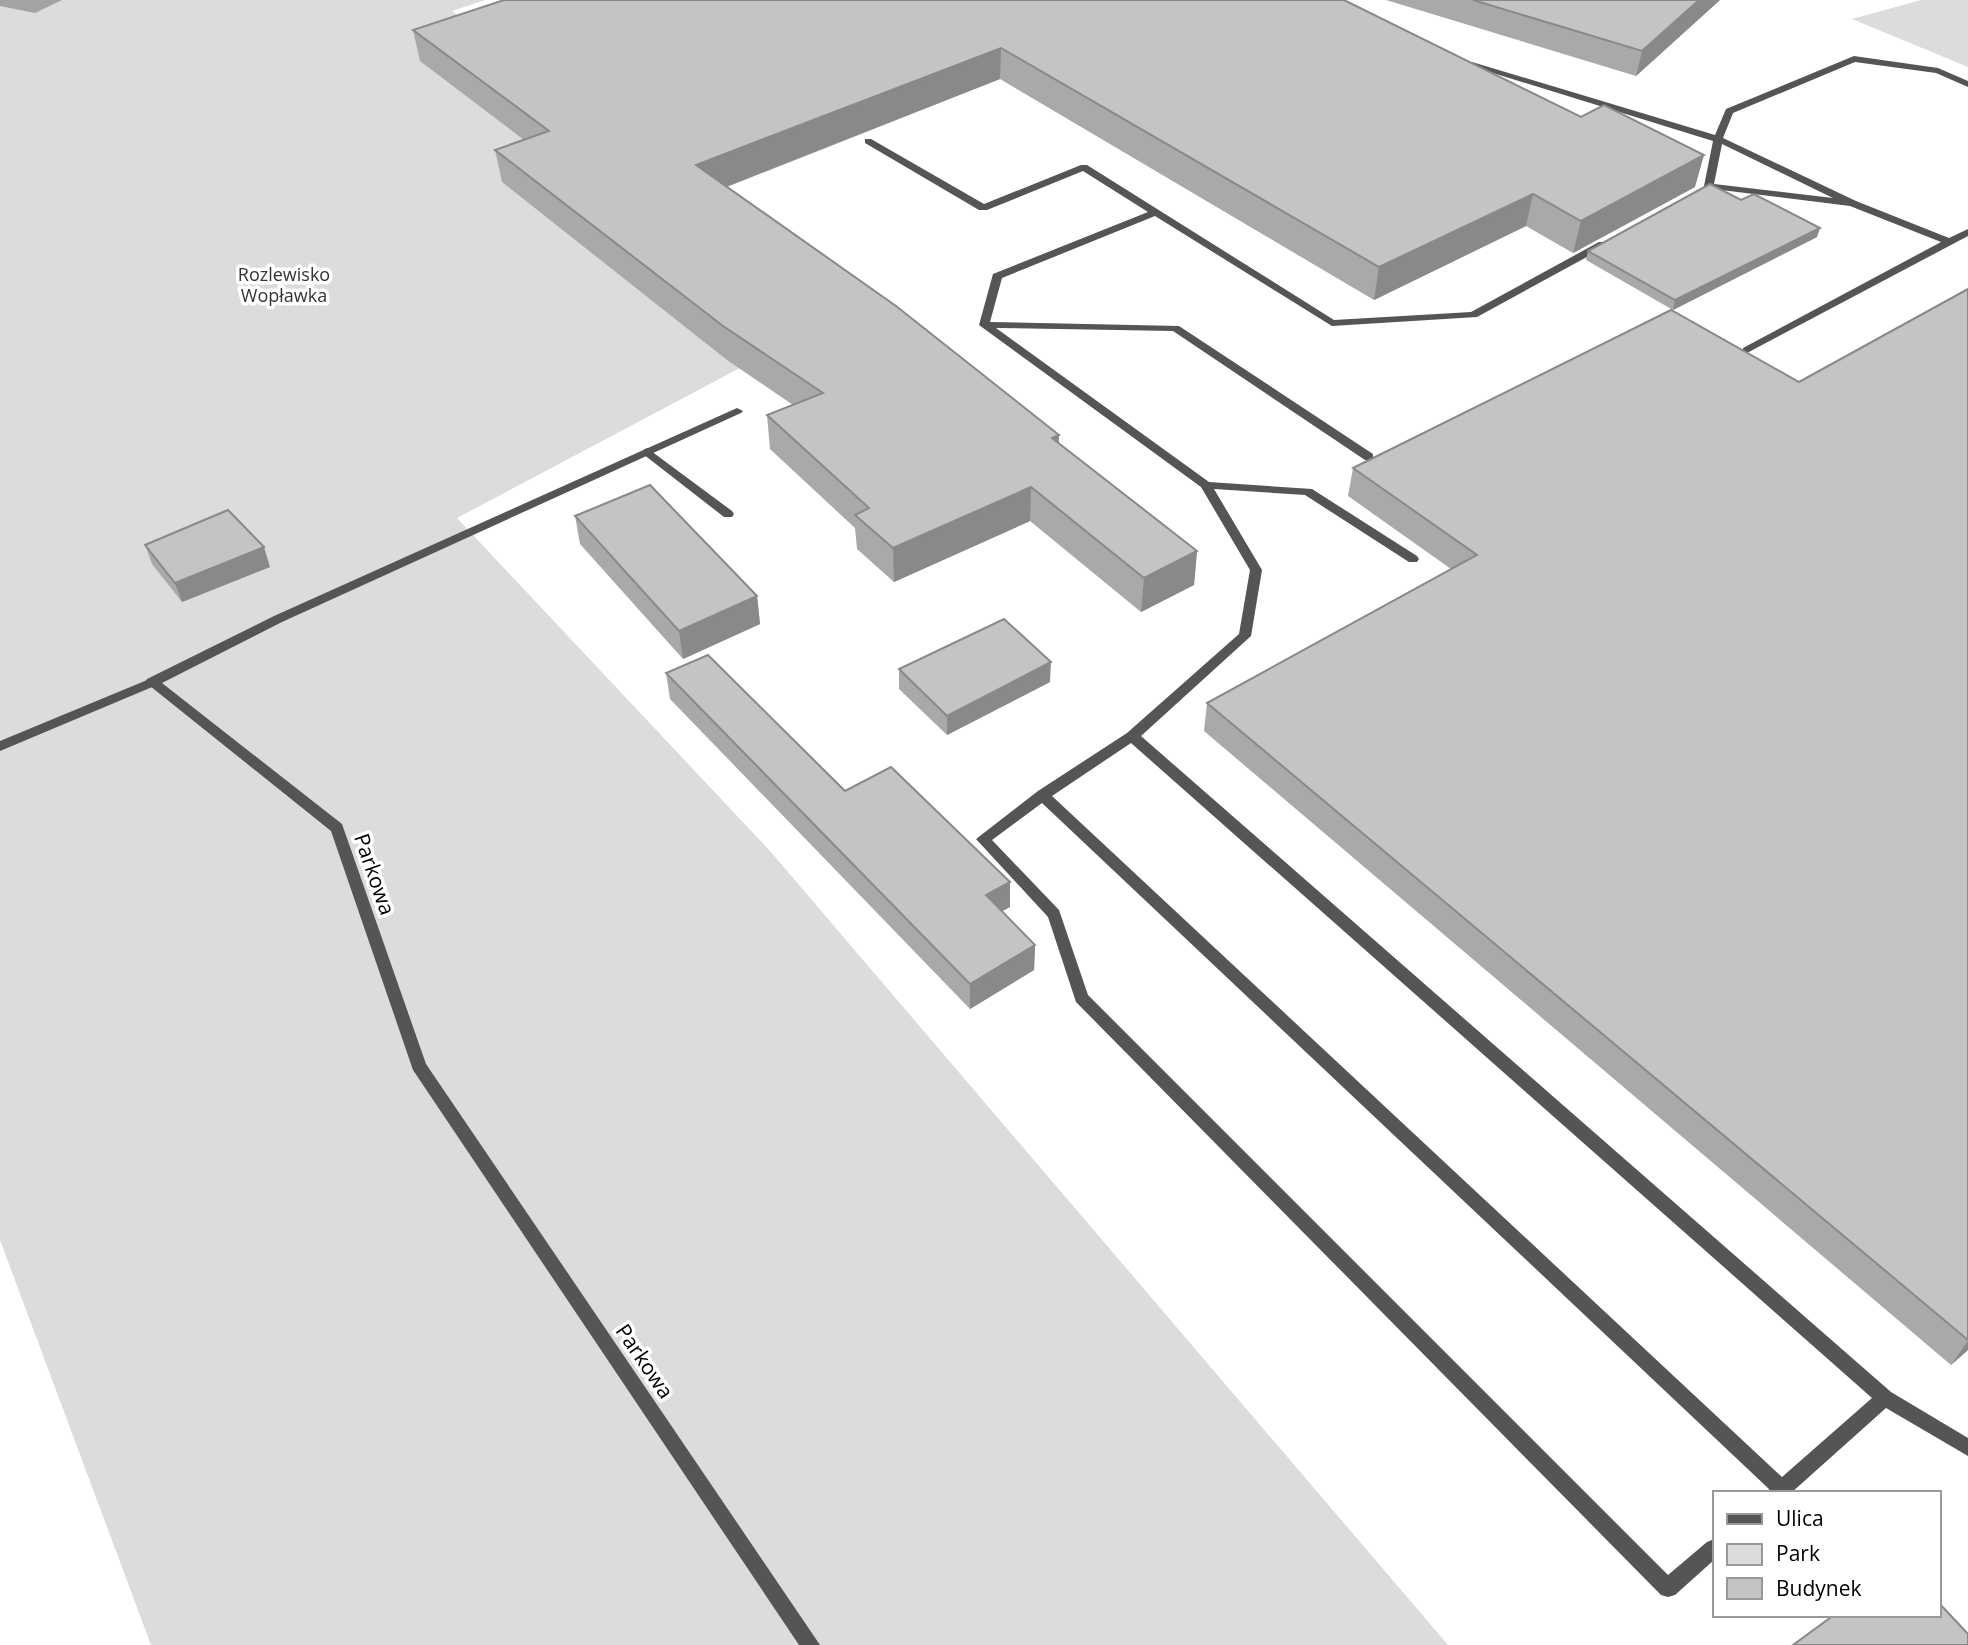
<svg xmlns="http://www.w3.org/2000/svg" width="1968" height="1645" font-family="'Open Sans',sans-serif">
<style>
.green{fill:#dcdcdc}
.water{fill:#a3a3a3}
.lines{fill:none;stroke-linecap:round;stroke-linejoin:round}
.lane{fill:#555;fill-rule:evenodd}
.street{fill:#555;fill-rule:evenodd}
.wall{fill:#a9a9a9}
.shaded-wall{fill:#898989}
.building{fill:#c4c4c4;stroke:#898989;stroke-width:2}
.labels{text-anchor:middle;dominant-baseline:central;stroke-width:7;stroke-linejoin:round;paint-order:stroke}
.far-park-label{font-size:18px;fill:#333;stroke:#fff}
.street-label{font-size:21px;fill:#000;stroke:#fff}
</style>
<rect width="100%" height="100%" fill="#fff"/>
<g class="green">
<polygon points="0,0 485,0 452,11 857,306 457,518 770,851 1448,1645 151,1645 0,1240"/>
<polygon points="1921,0 1968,0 1968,67 1852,19"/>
</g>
<polygon class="water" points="0,0 62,0 35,13 0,6"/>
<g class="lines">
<g class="lane">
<path d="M1854,56L1938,68L1968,81V87L1936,73L1855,62L1733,113L1723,138L1856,201L1949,238L1968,229V236L1747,353L1743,352V348L1941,242L1850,206L1705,188L1704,186L1713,141L1464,64L1472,62L1715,135L1726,109ZM1722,144L1833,198L1714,184Z"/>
<path d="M865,139H871L984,204L1081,165H1087L1334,320L1471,312L1599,242H1607V246L1477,317L1332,326L1155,216L1002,278L990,322L1179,326L1373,454V460H1365L1173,331L996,328L1209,482L1312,489L1417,556L1419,559L1417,562H1409L1305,495L1214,489L1262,570L1251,636L1141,736L1891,1392L1968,1438V1456L1886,1408L1791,1493H1768L1769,1489L1042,803L992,840L1059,910L1088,995L1668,1575L1707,1542L1714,1539V1560L1675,1595L1668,1597L1661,1595L1076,1002L1048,917L976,839L1038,791L1127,733L1239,634L1250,570L1201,487L979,325L993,274L1148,212L1083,171L987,210H979L865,143ZM1131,743L1872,1398L1782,1477L1052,796Z"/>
<polygon points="647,448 732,511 734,514 732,517 724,517 643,454 643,450"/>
<polygon points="152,678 159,682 157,685 0,751 0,741"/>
</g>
<polygon class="street" points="737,408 743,411 741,413 282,622 162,683 342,824 426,1064 820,1645 799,1645 413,1070 331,831 145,682 147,679 274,616"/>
</g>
<g class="wall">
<polygon points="1344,0 1695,187 1573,253 1526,226 1374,300 1000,79 727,187 1197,551 1194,585 1141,612 1030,521 894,582 857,549 855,528 770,449 767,415 793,405 727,360 502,182 495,150 524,140 420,61 413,30"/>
<polygon points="1386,0 1720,0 1636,76"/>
<polygon points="1817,237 1673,310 1586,260 1588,251"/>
<polygon points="1968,289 1968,1350 1951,1365 1204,731 1207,703 1451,569 1348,496 1353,468 1799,382"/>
<polygon points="575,516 757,596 760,624 683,659 580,544"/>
<polygon points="145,545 270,567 182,602 152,564"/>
<polygon points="899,669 1050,682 947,735 899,689"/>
<polygon points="666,673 845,791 1010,907 1002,911 1035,945 1034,970 970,1009 670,699"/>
</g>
<g class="shaded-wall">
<polygon points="1699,0 1720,0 1636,76 1642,51"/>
<polygon points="1001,48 1000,79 700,197 696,165"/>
<polygon points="1704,155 1695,187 1573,253 1581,221"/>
<polygon points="1533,194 1526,226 1374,300 1379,267"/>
<polygon points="1820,228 1817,237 1673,310 1675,300"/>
<polygon points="1059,435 1058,468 1052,438"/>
<polygon points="1031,487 1030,521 894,582 893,548"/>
<polygon points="264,547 270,567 182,602 175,583"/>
<polygon points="1197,551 1194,585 1141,612 1144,578"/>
<polygon points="757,596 760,624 683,659 679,631"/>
<polygon points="1051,662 1050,682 947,735 947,716"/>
<polygon points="1010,882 1010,907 986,920 986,895"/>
<polygon points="1035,945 1034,970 970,1009 970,984"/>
<polygon points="1968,1341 1968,1350 1951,1365"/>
</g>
<g class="building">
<polygon points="504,0 1344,0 1581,117 1604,105 1704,155 1581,221 1533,194 1379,267 1001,48 696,165 896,306 1059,435 1052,438 1197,551 1144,578 1031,487 893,548 855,515 869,508 767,415 823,393 723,326 495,150 549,131 413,30"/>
<polygon points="1473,0 1699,0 1642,51"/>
<polygon points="1710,184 1741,200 1754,194 1820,228 1675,300 1588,251"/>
<polygon points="1968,289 1968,1340 1207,703 1477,555 1353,468 1671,310 1799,382"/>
<polygon points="650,485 757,596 679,631 575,516"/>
<polygon points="228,510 264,547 175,583 145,545"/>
<polygon points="1004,619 1051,662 947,716 899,669"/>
<polygon points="708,655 845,791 891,767 1010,882 986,895 1035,945 970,984 666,673"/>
<polygon points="1938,1602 1968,1634 1968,1645 1793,1645 1834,1615 1938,1615"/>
</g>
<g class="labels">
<g class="far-park-label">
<text x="284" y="274">Rozlewisko<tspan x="284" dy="21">Wopławka</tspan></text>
</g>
<g class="street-label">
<text transform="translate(375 874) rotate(71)">Parkowa</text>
<text transform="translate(645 1361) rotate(56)">Parkowa</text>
</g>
</g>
<rect x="1713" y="1491" width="228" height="126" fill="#ffffff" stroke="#999999" stroke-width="2"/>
<rect x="1727" y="1514" width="35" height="10" fill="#555555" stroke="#999999" stroke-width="2"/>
<text x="1776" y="1526" font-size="21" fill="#000000">Ulica</text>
<rect x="1727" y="1544" width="35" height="21" fill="#dcdcdc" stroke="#999999" stroke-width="2"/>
<text x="1776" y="1561" font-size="21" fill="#000000">Park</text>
<rect x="1727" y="1578" width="35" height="21" fill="#c4c4c4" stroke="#999999" stroke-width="2"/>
<text x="1776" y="1596" font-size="21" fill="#000000">Budynek</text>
</svg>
